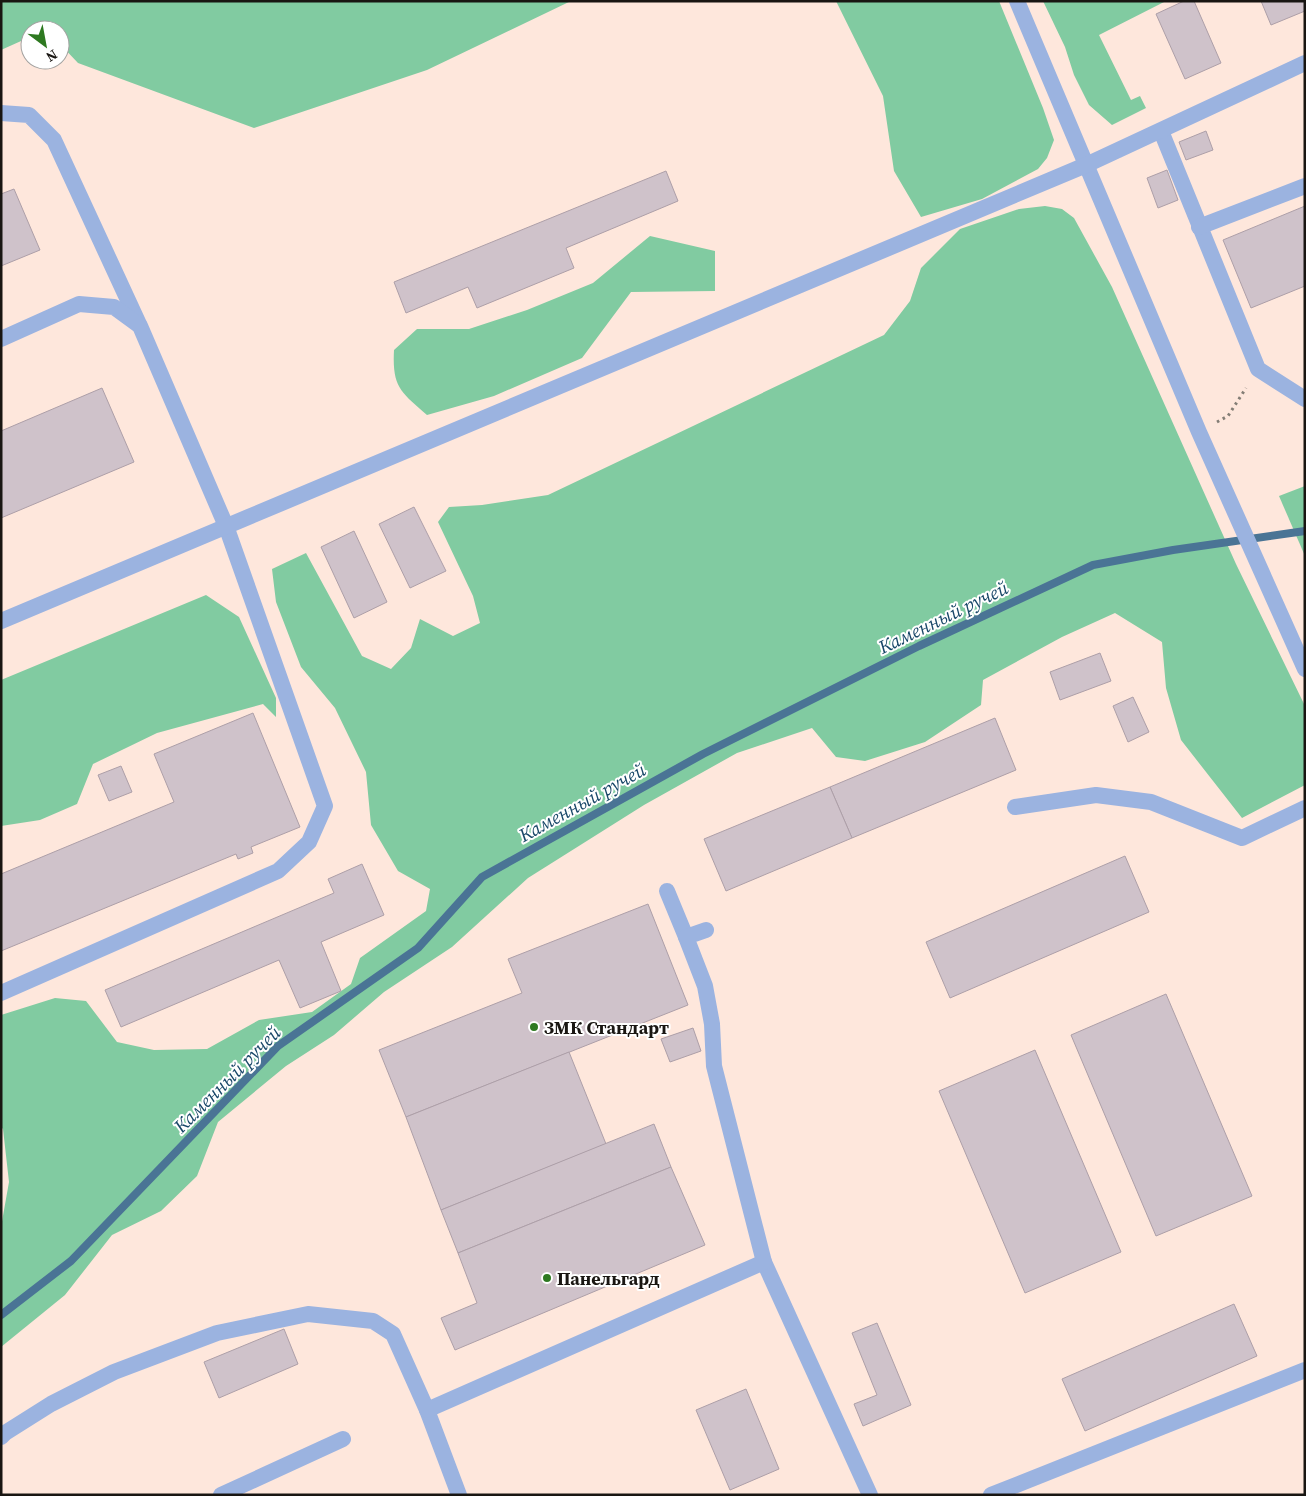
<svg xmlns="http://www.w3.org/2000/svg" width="1306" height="1496" font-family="'Source Serif 4',serif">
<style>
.industrial{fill:#fee7dc;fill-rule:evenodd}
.forest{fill:#81cba1}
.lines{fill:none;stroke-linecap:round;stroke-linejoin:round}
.stream{stroke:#4a7495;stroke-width:8}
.building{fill:#cfc2ca;stroke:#ad9fa8}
.path{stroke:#837d75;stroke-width:3;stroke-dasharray:2.5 4;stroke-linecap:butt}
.lane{stroke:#9bb3e0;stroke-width:16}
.poi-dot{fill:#2e7921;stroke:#fff;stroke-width:2}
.labels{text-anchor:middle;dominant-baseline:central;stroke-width:4;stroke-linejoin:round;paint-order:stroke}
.poi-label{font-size:18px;font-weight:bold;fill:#191612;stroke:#fff;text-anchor:start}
.water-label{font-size:19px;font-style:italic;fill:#184768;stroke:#fff}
</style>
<rect width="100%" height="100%" fill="#fef5e8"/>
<path class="industrial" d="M1,1H1305V1495H1ZM30,30H60V60H30Z"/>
<g class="forest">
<polygon points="1,1 571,1 427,70 254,128 78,63 60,44 60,30 30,30 30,37 1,50"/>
<polygon points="836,1 999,1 1043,108 1054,140 1047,158 1038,169 982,199 921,217 894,171 883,96"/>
<polygon points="1043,1 1166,1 1099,35 1131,100 1140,96 1146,108 1112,125 1089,105 1074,75 1065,47"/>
<polygon points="1045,206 1062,209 1074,218 1112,287 1236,564 1305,706 1305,785 1242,818 1181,740 1166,688 1162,642 1115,613 1062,637 983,680 981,705 925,742 865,761 836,757 812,728 737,753 644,805 528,878 452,947 384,992 334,1035 286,1066 218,1122 197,1176 161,1211 112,1235 65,1295 1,1347 1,1227 9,1182 3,1129 1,1127 1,1015 55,998 86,1001 117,1042 154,1050 207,1049 259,1020 312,1012 351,984 360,958 426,911 430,889 398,871 371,825 366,772 335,708 301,667 276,602 272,569 306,553 362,656 391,669 411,648 420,619 453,636 480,623 473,596 438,522 449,507 482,505 548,495 884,335 910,301 921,268 960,229 1019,209"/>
<path d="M650,236L715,251V291L631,292L582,358L494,396L427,415C401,392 392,388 394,350L417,329H469L527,310L593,283Z"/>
<polygon points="1305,486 1305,556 1279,496"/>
<polygon points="206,595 239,617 276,698 276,717 263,704 157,733 93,764 77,804 40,820 1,826 1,680"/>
</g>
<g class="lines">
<polyline class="stream" points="1,1315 71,1261 278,1046 418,948 482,877 703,754 919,646 1093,565 1173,550 1305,531"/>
</g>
<g class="building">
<polygon points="1184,1 1194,1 1221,63 1185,79 1156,14"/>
<polygon points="1261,1 1305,1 1305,11 1271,25"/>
<polygon points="1206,131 1213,150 1186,160 1179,142"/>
<polygon points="1167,170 1178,200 1158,208 1147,178"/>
<polygon points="666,171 678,201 566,248 574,268 477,308 468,287 406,313 394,282"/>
<polygon points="14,189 40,250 1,266 1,194"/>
<polygon points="1305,206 1305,286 1251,308 1223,240"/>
<polygon points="102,388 134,462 1,518 1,431"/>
<polygon points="414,507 446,571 410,588 379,524"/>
<polygon points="354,531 387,602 354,618 321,547"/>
<polygon points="1100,653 1111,681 1060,700 1050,672"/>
<polygon points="1133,697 1149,732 1128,742 1113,706"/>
<polygon points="253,713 300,827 251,847 253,853 238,859 236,854 1,951 1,874 174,802 154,754"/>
<polygon points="995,718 1016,770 852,838 830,787"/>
<polygon points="121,766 132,792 109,801 98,775"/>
<polygon points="830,787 852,838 726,891 704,839"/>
<polygon points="1125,856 1149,912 950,998 926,942"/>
<polygon points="362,864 384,915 321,942 341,991 300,1008 279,960 121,1027 105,990 334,893 328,879"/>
<polygon points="648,904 688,1005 406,1117 379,1050 522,993 508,959"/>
<polygon points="1166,994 1252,1196 1156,1236 1071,1035"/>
<polygon points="693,1028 701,1051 670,1062 661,1039"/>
<polygon points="1035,1050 1121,1252 1025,1293 939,1091"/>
<polygon points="569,1052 606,1144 441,1210 406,1117"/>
<polygon points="654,1124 671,1167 458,1253 441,1210"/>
<polygon points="671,1167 705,1245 455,1350 441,1318 477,1303 458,1253"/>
<polygon points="1234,1304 1257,1356 1085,1431 1062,1379"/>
<polygon points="877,1323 911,1405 863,1426 854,1404 877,1395 852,1333"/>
<polygon points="284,1329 298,1364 219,1398 204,1362"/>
<polygon points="746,1389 779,1469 730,1490 696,1410"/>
</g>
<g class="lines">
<polyline class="path" points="1217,422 1228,416 1246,388"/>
<g class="lane">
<polyline points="1017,1 1199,432 1305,669"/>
<polyline points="1,113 29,115 54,140 139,324"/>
<polyline points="1161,131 1258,369 1305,399"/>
<polyline points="1199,227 1305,186"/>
<polyline points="1,339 79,304 114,307 140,326 226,526 325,806 309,842 278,871 1,993"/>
<polyline points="1,621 1086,165 1305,63"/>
<polyline points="1015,807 1096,795 1151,802 1242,838 1305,808"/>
<polyline points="667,891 686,937"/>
<polyline points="706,930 686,937 705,986 712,1024 714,1066 764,1262 870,1495"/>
<polyline points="427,1410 459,1495"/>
<polyline points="1,1437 5,1433 51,1404 114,1372 217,1333 308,1314 373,1321 393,1334 427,1410 764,1262"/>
<polyline points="221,1495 343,1439"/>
<polyline points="991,1495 1305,1370"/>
</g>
</g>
<g class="poi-dot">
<circle cx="534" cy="1027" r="5"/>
<circle cx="547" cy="1278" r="5"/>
</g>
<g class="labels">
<g class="poi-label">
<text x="544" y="1027">ЗМК Стандарт</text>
<text x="557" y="1278">Панельгард</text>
</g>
<g class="water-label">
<text transform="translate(943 617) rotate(-26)">Каменный ручей</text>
<text transform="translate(582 802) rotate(-29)">Каменный ручей</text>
<text transform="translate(227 1079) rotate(-45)">Каменный ручей</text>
</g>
</g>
<rect width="1306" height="1496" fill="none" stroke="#191612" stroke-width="5"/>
<g transform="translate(45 45) rotate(148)"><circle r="24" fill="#ffffff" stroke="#a3a2a0"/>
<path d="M0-4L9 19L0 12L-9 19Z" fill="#2e7921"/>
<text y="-8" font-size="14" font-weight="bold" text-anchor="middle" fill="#191612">N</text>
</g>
</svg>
